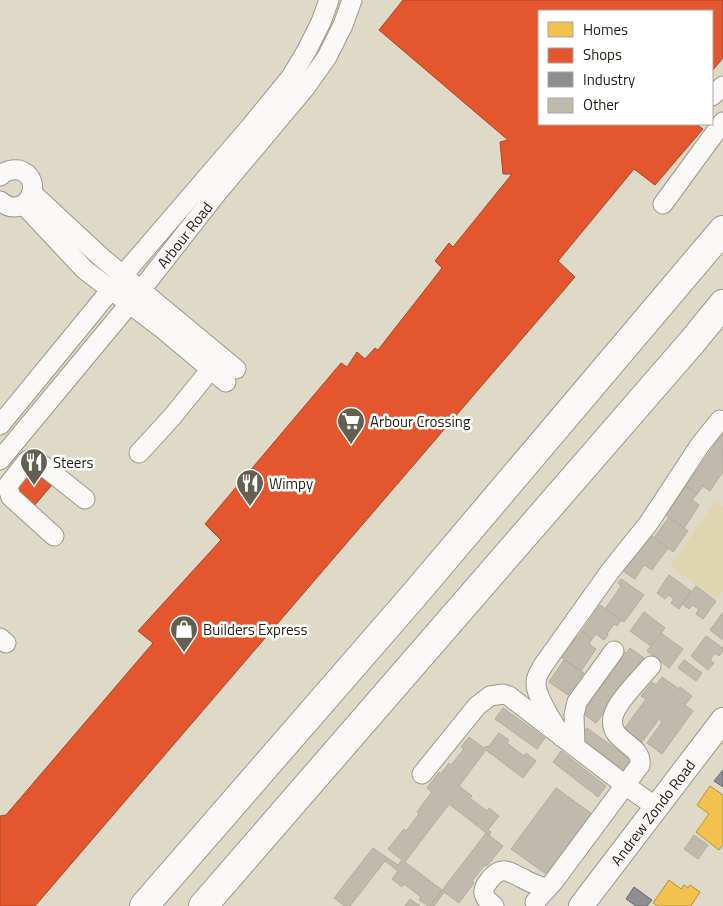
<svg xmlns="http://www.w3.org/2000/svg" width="723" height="906" font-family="'Titillium Web',sans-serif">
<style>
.green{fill:#dfd5b0}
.homes{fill:#f2c14e;stroke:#b4903c}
.shops{fill:#e4572e;stroke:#aa4626}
.industry{fill:#8d8d92;stroke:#6d6c6c}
.building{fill:#bfbaac;stroke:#b1ad9e}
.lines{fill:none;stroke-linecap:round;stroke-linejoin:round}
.minor-casing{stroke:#9b9789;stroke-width:21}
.major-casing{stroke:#9b9789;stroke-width:26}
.highway-casing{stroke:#9b9789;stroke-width:30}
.minor{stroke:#faf9f7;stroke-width:19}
.major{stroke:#faf9f7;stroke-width:24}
.highway{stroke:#faf9f7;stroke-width:28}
.labels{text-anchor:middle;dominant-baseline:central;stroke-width:5;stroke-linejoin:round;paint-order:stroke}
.street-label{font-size:15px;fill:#221f12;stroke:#fff}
.poi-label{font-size:15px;fill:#221f12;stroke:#fff;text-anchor:start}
</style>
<rect width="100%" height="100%" fill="#dfd9c7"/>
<polygon class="green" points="716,501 723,506 723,591 717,599 670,566"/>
<g class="homes">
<polygon points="710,786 723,795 723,845 719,850 696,832 709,814 697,805"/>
<polygon points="669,880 681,889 684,885 688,888 690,885 700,892 691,906 658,906 653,903"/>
</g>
<g class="shops">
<polygon points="403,0 723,0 723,58 712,71 712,11 539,11 539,124 696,124 703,129 655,185 634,169 558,261 575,277 35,906 0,906 0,816 6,815 153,643 138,631 221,540 205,524 341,363 347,367 357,352 365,359 375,348 378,350 442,268 435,261 449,243 453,247 512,174 503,174 500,142 508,140 379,30"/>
<polygon points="30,459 57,479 34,506 13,490"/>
</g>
<g class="industry">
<polygon points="723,770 723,787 714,781"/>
<polygon points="634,887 652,900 647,906 636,906 626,899"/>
</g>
<g class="building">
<polygon points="722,434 723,472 710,491 703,486 697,494 686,486"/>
<polygon points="686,486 697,494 692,500 699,505 684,528 665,514 680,492 681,493"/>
<polygon points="669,517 688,531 673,552 654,538"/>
<polygon points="649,534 668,548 652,570 644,565 635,579 623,571"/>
<polygon points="669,575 691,591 679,609 671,603 674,599 668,595 665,599 657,593"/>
<polygon points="621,579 644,595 624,622 605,609 621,586 618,583"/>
<polygon points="696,586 716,601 703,619 696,614 699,609 692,605 689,609 682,604"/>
<polygon points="600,605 621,620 617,626 614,624 607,634 608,635 604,640 596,634 592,639 582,631"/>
<polygon points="644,612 665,628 651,646 630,631"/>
<polygon points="723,612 723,640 710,630"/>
<polygon points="582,631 592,639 589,644 596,649 581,671 561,657 577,636 578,637"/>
<polygon points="661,633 683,649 669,668 647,651"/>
<polygon points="706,636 723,648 723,651 719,656 715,653 710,660 714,663 708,670 691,656"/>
<polygon points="630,648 644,658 596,723 582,713 586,708 580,703 597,681 602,685 609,676 603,671 620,649 626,653"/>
<polygon points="564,660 584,673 568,695 549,682"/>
<polygon points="684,660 702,673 696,681 678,668"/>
<polygon points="662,677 679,689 680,687 692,696 685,705 693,711 662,754 647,743 662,722 659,719 642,742 624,729 646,699 641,696 652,682 656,685"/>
<polygon points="503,708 545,738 537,749 495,719"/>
<polygon points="587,728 634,762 627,772 580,738"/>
<polygon points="499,733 509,740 507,743 524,756 526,753 536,761 523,778 486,750 459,786 472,796 470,798 487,811 489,808 499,816 488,830 491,832 489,835 449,804 405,862 442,890 430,906 428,906 419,900 421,897 404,884 402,887 392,879 398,871 385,861 350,906 345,906 334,898 373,848 398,865 402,860 388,849 404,829 406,831 419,814 417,812 432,792 427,788 439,772 441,774 449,763 451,765 464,749 461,747 469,737 484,748 486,746 488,747"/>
<polygon points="561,751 606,786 598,797 553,762"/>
<polygon points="556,788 595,816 550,877 511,849"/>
<polygon points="486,833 503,846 487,866 485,865 472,881 474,883 459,903 444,892 434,906 430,906"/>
<polygon points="694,835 708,845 698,859 684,849"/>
<polygon points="410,899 420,906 405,906"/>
</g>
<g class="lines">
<g class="minor-casing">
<g id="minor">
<polyline points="712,96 723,86"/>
<path d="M0,176C5,171 12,169 19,170C47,178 27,223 0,201"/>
<polyline points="32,193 102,258 236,369"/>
<polyline points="663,204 723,122"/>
<polyline points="24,205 85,270 164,330 226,382"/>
<polyline points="0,425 123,275 251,126 291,77 307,50 321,22 329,0"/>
<polyline points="139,453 172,417 211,369"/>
<path id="s1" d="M0,460L141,290L217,193L305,88L327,57L343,25L352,0"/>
<polyline points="54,536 11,497 8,488 9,484 27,461 31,459 36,460 85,499"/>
<polyline points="0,638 6,643"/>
<path d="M562,737C554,724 535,696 536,682C536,676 541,669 544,664L611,570L648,524L700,445L720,420"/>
<polyline points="575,746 574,715 577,702 614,651"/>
<polyline points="422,774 477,706 490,696 503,694 509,696 625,785 656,807"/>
<path d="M535,902L554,881L640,765C643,743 608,743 613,717C616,702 641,678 651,666"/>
<path d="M494,906C488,901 481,896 485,887C486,884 489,881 491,878C503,865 509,872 522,878C530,883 539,886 547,889"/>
</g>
</g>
<g class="major-casing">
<g id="major">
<path id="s2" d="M581,906L723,720"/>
</g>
</g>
<g class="highway-casing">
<g id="highway">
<polyline points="144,906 415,594 723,230"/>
<polyline points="203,906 692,342 723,304"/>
</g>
</g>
<use href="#minor" class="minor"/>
<use href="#major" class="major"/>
<use href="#highway" class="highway"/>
</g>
<defs>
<g id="supermarket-pin" transform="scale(1.4375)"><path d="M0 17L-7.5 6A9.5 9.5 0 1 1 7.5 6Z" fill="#646051" stroke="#fff"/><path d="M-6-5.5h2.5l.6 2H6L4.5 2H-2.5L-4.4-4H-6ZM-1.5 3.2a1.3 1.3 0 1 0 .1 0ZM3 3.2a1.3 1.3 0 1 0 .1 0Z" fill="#fff"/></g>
<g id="restaurant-pin" transform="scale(1.4375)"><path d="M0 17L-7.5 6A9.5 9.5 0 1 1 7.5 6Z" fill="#646051" stroke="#fff"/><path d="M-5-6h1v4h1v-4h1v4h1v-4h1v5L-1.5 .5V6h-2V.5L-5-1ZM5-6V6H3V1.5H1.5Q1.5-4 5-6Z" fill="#fff"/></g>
<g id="shop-pin" transform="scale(1.4375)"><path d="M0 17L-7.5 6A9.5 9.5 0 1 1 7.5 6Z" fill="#646051" stroke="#fff"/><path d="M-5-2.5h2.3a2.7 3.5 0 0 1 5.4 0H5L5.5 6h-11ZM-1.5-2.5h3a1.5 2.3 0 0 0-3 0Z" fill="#fff"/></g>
</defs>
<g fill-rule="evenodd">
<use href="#supermarket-pin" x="351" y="421"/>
<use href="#restaurant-pin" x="34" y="462"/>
<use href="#restaurant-pin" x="250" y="483"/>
<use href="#shop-pin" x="184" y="629"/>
</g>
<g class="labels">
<g class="street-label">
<text stroke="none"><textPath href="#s1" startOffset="291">Arbour Road</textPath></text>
<text stroke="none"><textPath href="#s2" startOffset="118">Andrew Zondo Road</textPath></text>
</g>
<g class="poi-label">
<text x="370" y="421">Arbour Crossing</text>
<text x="53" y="462">Steers</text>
<text x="269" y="483">Wimpy</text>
<text x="203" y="629">Builders Express</text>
</g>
</g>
<rect x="538" y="10" width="175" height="115" fill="#ffffff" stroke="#a7a5a0"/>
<rect x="548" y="22" width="25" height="15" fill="#f2c14e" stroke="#a7a5a0"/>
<text x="583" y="35" font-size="15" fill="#221f12">Homes</text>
<rect x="548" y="48" width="25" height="15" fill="#e4572e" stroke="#a7a5a0"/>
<text x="583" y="60" font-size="15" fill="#221f12">Shops</text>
<rect x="548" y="72" width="25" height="15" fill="#8d8d92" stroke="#a7a5a0"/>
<text x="583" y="85" font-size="15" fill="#221f12">Industry</text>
<rect x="548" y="98" width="25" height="15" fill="#bfbaac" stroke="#a7a5a0"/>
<text x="583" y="110" font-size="15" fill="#221f12">Other</text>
</svg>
